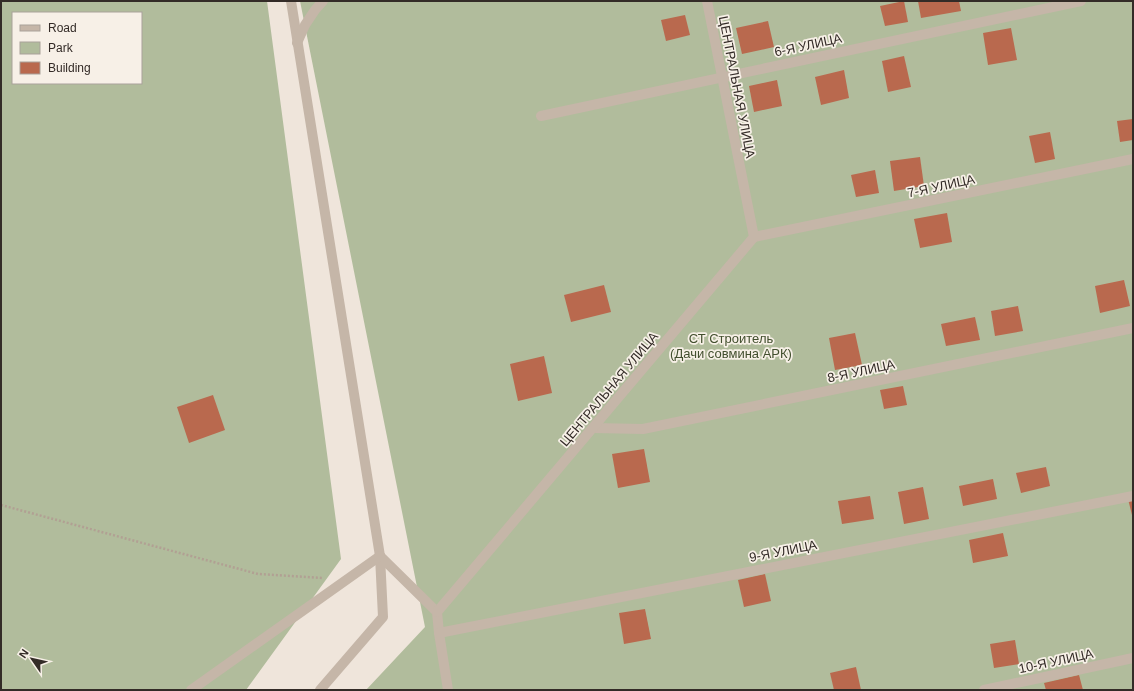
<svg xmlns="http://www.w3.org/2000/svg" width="1134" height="691" font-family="Helvetica,sans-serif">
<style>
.green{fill:#b1bc9c;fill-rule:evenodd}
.building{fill:#b9694e}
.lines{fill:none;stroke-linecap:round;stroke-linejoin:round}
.path{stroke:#b1a093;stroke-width:2.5;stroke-dasharray:2 2;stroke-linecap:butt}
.minor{stroke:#c5b6a8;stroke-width:10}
.labels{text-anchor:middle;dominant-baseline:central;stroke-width:3.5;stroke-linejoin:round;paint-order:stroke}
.street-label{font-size:13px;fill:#332b27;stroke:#f7f0e7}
.park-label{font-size:13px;fill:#424f2e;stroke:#f7f0e7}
</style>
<rect width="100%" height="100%" fill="#efe5db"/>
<g class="green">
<path d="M1,1H267L341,559L246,690H1ZM13,13H141V83H13Z"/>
<polygon points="300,1 1133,1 1133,690 366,690 425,627"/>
</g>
<g class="building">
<polygon points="904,1 908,22 885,26 880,6"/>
<polygon points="918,1 959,1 961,11 921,18"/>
<polygon points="685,15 690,35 666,41 661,20"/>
<polygon points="768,21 774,47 742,54 736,28"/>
<polygon points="1011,28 1017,60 988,65 983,33"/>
<polygon points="904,56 911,87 888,92 882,61"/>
<polygon points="844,70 849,98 821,105 815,77"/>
<polygon points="777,80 782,106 754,112 749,86"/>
<polygon points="1133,119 1133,140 1120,142 1117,121"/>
<polygon points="1050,132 1055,159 1035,163 1029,136"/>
<polygon points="920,157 924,186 894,191 890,161"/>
<polygon points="875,170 879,193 856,197 851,175"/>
<polygon points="947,213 952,242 920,248 914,219"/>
<polygon points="1124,280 1130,306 1100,313 1095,286"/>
<polygon points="604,285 611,312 571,322 564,295"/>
<polygon points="1018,306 1023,331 995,336 991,311"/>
<polygon points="975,317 980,340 946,346 941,324"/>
<polygon points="855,333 862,365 835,370 829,338"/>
<polygon points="544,356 552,393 518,401 510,364"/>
<polygon points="903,386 907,405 884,409 880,390"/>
<polygon points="213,395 225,430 189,443 177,407"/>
<polygon points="644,449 650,482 618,488 612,454"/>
<polygon points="1046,467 1050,486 1021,493 1016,473"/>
<polygon points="993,479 997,499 963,506 959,486"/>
<polygon points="923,487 929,519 904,524 898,492"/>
<polygon points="870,496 874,519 842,524 838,501"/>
<polygon points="1133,498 1133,515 1132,515 1128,499"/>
<polygon points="1003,533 1008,556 973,563 969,540"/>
<polygon points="765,574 771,601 744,607 738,580"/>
<polygon points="645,609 651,639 624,644 619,613"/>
<polygon points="1015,640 1019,664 994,668 990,644"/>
<polygon points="856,667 861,690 834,690 830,673"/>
<polygon points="1079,675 1083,690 1046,690 1044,683"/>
</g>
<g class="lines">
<polyline class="path" points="1,505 258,574 323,578"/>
<g class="minor">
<polyline points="291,1 380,556 383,617 320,690"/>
<polyline points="297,43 305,25 315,10 323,1"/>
<polyline points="541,116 1081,1"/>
<polyline points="754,237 1133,159"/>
<polyline points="593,428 643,429 1133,328"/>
<polyline points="380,556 437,612 439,633 448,690"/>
<polyline points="437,612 754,237 707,1"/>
<polyline points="439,633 1133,496"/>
<polyline points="191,690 380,556"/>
<polyline points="984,690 1133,658"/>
</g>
</g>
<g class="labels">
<g class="street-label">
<text transform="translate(808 45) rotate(-12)">6-Я УЛИЦА</text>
<text transform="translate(737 87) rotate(79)">ЦЕНТРАЛЬНАЯ УЛИЦА</text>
<text transform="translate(941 186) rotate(-12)">7-Я УЛИЦА</text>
<text transform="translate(861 371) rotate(-12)">8-Я УЛИЦА</text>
<text transform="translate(609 389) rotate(-50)">ЦЕНТРАЛЬНАЯ УЛИЦА</text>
<text transform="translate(783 551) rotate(-11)">9-Я УЛИЦА</text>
<text transform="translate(1056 661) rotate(-12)">10-Я УЛИЦА</text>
</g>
<g class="park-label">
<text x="731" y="338">СТ Строитель<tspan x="731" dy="15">(Дачи совмина АРК)</tspan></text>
</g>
</g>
<rect width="1134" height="691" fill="none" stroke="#332b27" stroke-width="4"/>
<rect x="12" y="12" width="130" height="72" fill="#f7f0e7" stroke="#a9a19a"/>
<rect x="20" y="25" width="20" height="6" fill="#c5b6a8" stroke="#a9a19a"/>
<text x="48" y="32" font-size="12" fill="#332b27">Road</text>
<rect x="20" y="42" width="20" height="12" fill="#b1bc9c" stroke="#a9a19a"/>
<text x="48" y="52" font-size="12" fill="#332b27">Park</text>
<rect x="20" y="62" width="20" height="12" fill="#b9694e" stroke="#a9a19a"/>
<text x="48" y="72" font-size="12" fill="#332b27">Building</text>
<g transform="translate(32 659) rotate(304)" stroke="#f7f0e7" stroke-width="3" paint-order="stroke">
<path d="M0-3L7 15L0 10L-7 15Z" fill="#332b27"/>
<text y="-6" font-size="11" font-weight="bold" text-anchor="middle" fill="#332b27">N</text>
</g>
</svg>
